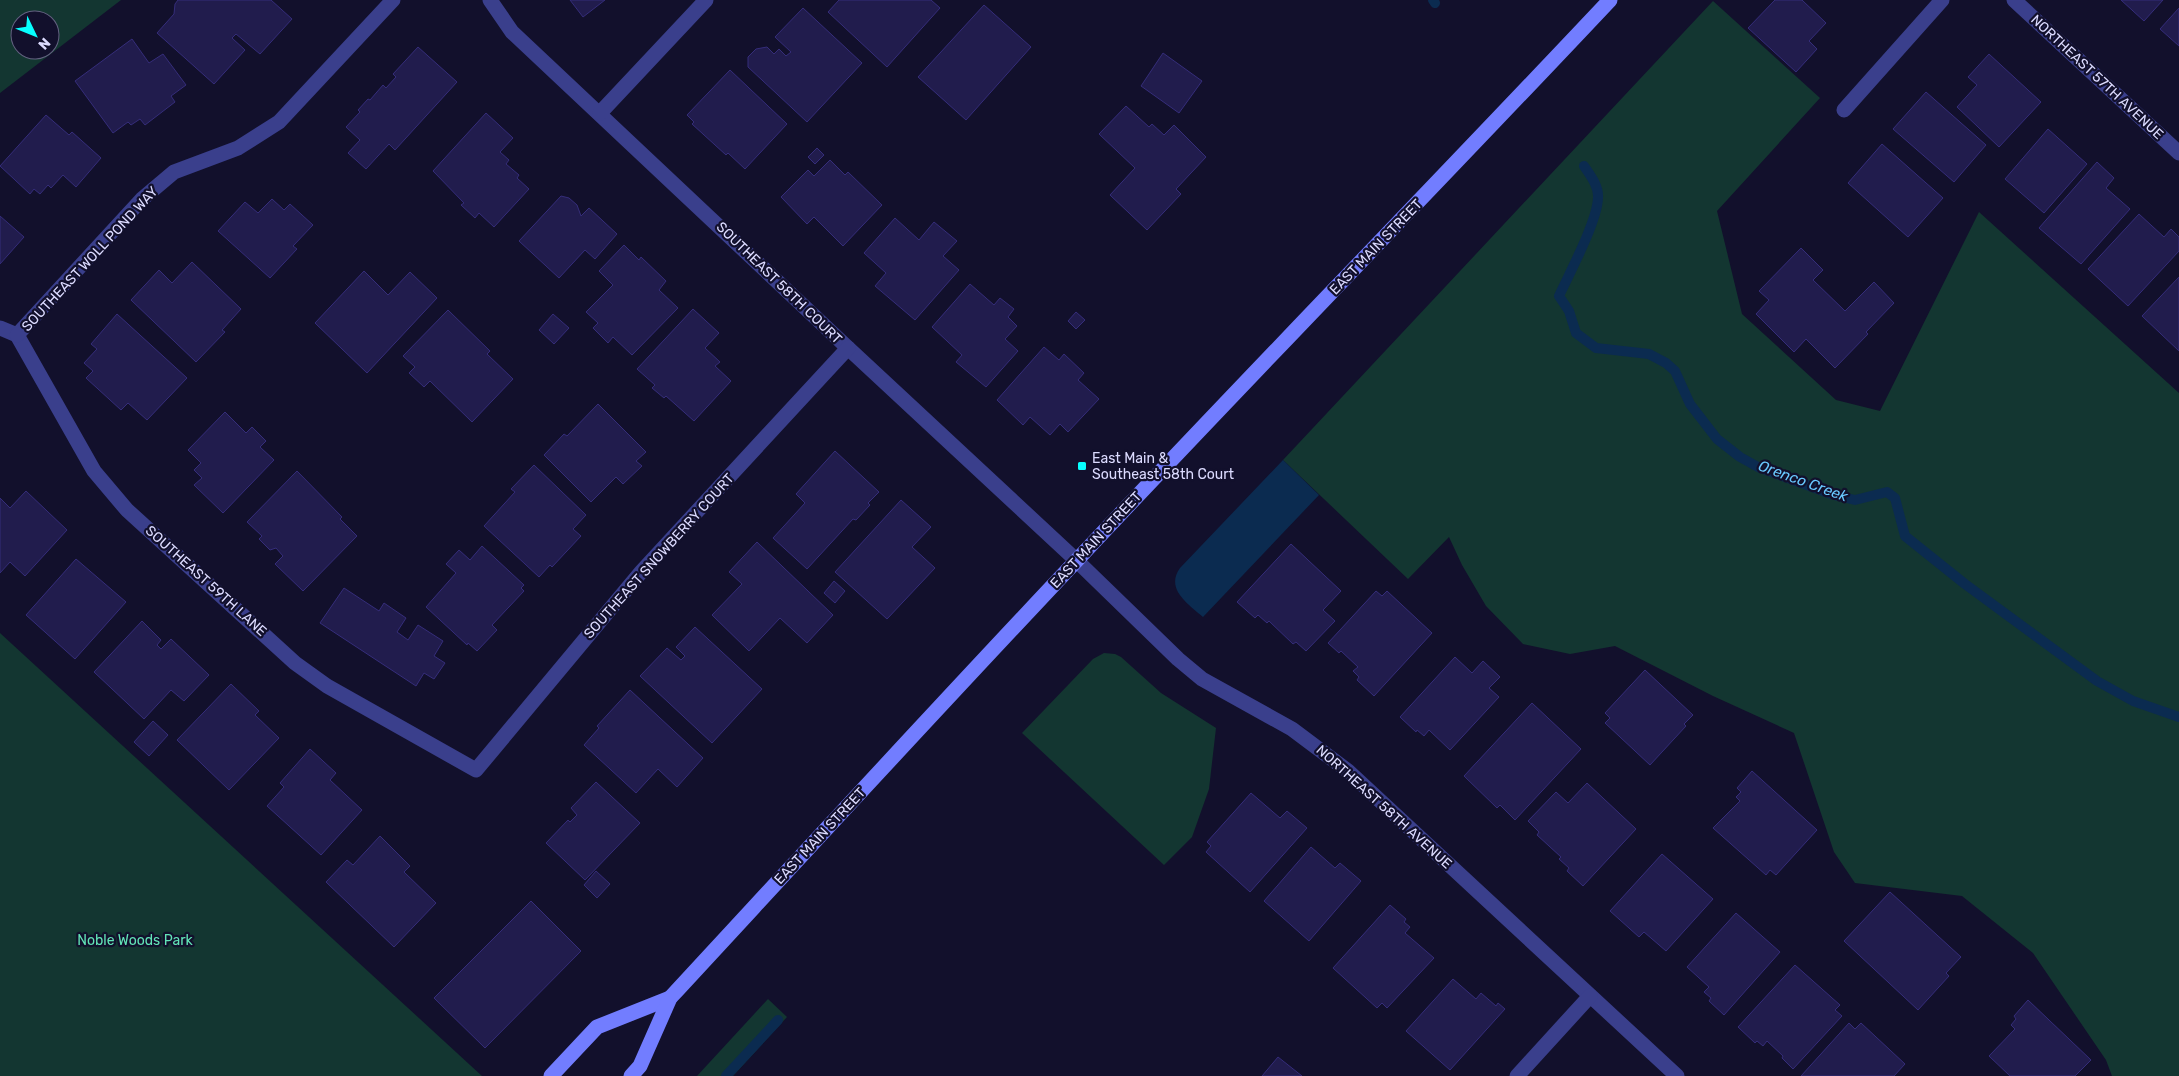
<svg xmlns="http://www.w3.org/2000/svg" width="2179" height="1076" font-family="Rubik,sans-serif">
<style>
.green{fill:#133631;fill-rule:evenodd}
.water{fill:#0b2b50}
.lines{fill:none;stroke-linecap:round;stroke-linejoin:round}
.stream{stroke:#0b2b50;stroke-width:10}
.building{fill:#211c4d;stroke:#352d7a}
.street{stroke:#3a3f8c;stroke-width:15}
.secondary{stroke:#727dff;stroke-width:15}
.poi-dot{fill:#07ffff;stroke:#12102c;stroke-width:2}
.labels{text-anchor:middle;dominant-baseline:central;stroke-width:4.5;stroke-linejoin:round;paint-order:stroke}
.street-label{font-size:14px;fill:#dcdbff;stroke:#12102c}
.poi-label{font-size:14px;fill:#dcdbff;stroke:#12102c;text-anchor:start}
.park-label{font-size:14px;fill:#62e4b7;stroke:#12102c}
.water-label{font-size:15px;font-style:italic;fill:#69c9ff;stroke:#12102c}
</style>
<rect width="100%" height="100%" fill="#12102c"/>
<g class="green">
<path d="M0,0H121L0,93ZM20,20H50V50H20Z"/>
<polygon points="1713,1 1820,98 1717,211 1742,314 1836,400 1880,411 1979,212 2179,393 2179,1076 2112,1076 2106,1060 2033,953 1962,896 1855,883 1834,852 1794,733 1713,696 1615,646 1570,654 1523,644 1486,606 1462,565 1449,537 1408,579 1283,460"/>
<polygon points="0,633 482,1076 0,1076"/>
<polygon points="1104,653 1115,654 1121,657 1161,693 1216,728 1209,789 1192,837 1164,865 1022,733 1093,659"/>
<polygon points="768,999 787,1017 733,1076 697,1076"/>
</g>
<path class="water" d="M1283,460L1319,495L1203,617C1188,604 1165,589 1180,568Z"/>
<g class="lines">
<g class="stream">
<polyline points="1433,0 1435,3"/>
<path d="M1584,166C1590,175 1599,186 1598,198C1597,222 1570,272 1559,296L1569,311L1576,333L1596,348L1649,354L1666,363L1675,371L1690,404L1717,439L1740,457L1758,467L1834,495L1855,500L1887,492L1895,498L1905,536L1965,584L2097,681L2133,701L2179,717"/>
<polyline points="726,1076 778,1020"/>
</g>
</g>
<g class="building">
<polygon points="178,0 271,0 292,19 260,54 236,34 232,38 245,50 214,84 157,33 174,14 175,4"/>
<polygon points="570,0 605,0 583,17"/>
<polygon points="839,0 931,0 940,8 887,67 828,12"/>
<polygon points="1775,0 1802,0 1826,23 1809,41 1817,49 1796,72 1748,28"/>
<polygon points="2121,0 2163,0 2144,21"/>
<polygon points="984,5 1031,47 966,120 918,77"/>
<polygon points="803,8 862,63 807,122 748,67 748,57 756,49 767,47 774,54 779,49 786,56 791,52 775,37"/>
<polygon points="2179,8 2179,46 2160,29"/>
<polygon points="132,39 149,63 163,54 186,85 171,96 175,102 145,125 140,119 131,125 128,122 113,133 75,81"/>
<polygon points="418,47 457,82 395,150 389,144 366,169 348,153 360,140 346,127 360,112 358,110 368,99 370,100 383,85 386,88 396,77 393,74"/>
<polygon points="1163,53 1202,81 1179,113 1141,86"/>
<polygon points="1989,54 2041,102 1999,147 1957,107 1977,85 1968,77"/>
<polygon points="730,70 787,124 745,169 728,153 726,155 692,124 694,122 687,115"/>
<polygon points="1926,92 1986,145 1954,182 1893,129"/>
<polygon points="1126,106 1149,127 1152,124 1164,135 1174,125 1206,157 1176,189 1181,194 1147,230 1110,195 1135,168 1099,134"/>
<polygon points="486,113 513,138 500,152 509,160 506,164 519,175 517,178 529,189 494,227 479,213 475,218 461,205 464,203 433,171"/>
<polygon points="46,115 69,135 72,132 101,158 76,187 63,175 51,188 48,185 40,194 34,189 30,194 0,166"/>
<polygon points="2048,129 2087,164 2044,213 2005,179"/>
<polygon points="1882,144 1943,198 1908,237 1848,183"/>
<polygon points="817,148 824,155 815,164 808,157"/>
<polygon points="830,160 845,175 848,172 882,205 843,246 814,217 807,224 781,197 808,170 814,176"/>
<polygon points="2097,162 2114,178 2106,188 2130,209 2081,264 2039,228"/>
<polygon points="561,196 569,198 577,205 581,216 589,208 617,234 595,259 585,250 559,278 519,241"/>
<polygon points="272,199 284,210 290,204 313,225 293,246 297,249 270,278 218,231 245,202 258,213"/>
<polygon points="2139,214 2164,237 2171,229 2179,237 2179,251 2128,306 2088,269"/>
<polygon points="0,216 24,237 0,264"/>
<polygon points="895,218 919,240 934,222 957,241 943,256 959,270 915,320 875,286 886,273 864,253"/>
<polygon points="624,245 639,260 641,257 666,281 659,290 678,308 632,355 613,337 608,343 593,328 598,323 586,312 613,285 599,271"/>
<polygon points="1801,248 1823,270 1813,280 1845,311 1874,282 1894,303 1866,332 1868,334 1835,368 1806,339 1794,352 1756,314 1769,300 1759,291"/>
<polygon points="192,262 241,309 222,330 225,332 196,362 131,300 159,270 172,283"/>
<polygon points="364,271 388,295 410,272 437,298 367,373 315,323"/>
<polygon points="2179,277 2179,351 2142,316"/>
<polygon points="970,284 994,305 1000,298 1014,309 1008,317 1017,326 1005,339 1018,351 986,387 956,362 962,355 932,327"/>
<polygon points="693,309 719,333 705,348 720,362 715,366 731,381 694,421 666,396 664,398 652,388 655,385 637,369"/>
<polygon points="448,310 490,351 487,354 513,379 472,422 430,381 424,387 409,373 415,367 403,356"/>
<polygon points="1076,312 1085,320 1076,329 1068,321"/>
<polygon points="117,314 187,378 147,420 128,403 121,410 86,378 93,371 84,363 97,349 91,344"/>
<polygon points="553,314 569,328 554,344 539,330"/>
<polygon points="1044,347 1059,360 1064,354 1084,373 1078,380 1099,399 1068,432 1060,424 1050,435 1030,417 1023,425 997,400"/>
<polygon points="598,404 646,452 636,461 642,466 623,484 616,477 591,502 544,455 564,434 567,436"/>
<polygon points="225,412 246,433 252,427 266,441 260,447 274,460 223,513 194,485 202,478 194,470 201,463 188,450"/>
<polygon points="835,451 879,492 868,503 870,505 856,520 853,519 807,569 773,538 805,503 796,494"/>
<polygon points="534,465 586,515 573,529 581,536 552,567 550,565 539,577 484,526 515,492 511,489"/>
<polygon points="297,471 342,517 340,519 357,536 303,591 275,564 283,556 276,548 270,550 259,539 262,536 247,522"/>
<polygon points="26,491 67,530 25,576 10,562 0,573 0,498 10,508"/>
<polygon points="901,500 931,527 912,547 935,568 887,619 835,572"/>
<polygon points="757,542 833,615 807,643 780,618 749,651 712,615 742,584 729,572"/>
<polygon points="1291,544 1341,591 1323,610 1335,621 1306,651 1296,642 1293,644 1269,621 1267,623 1258,615 1255,618 1237,602"/>
<polygon points="482,546 524,585 521,588 524,591 492,625 497,630 477,651 468,643 467,645 426,607 456,573 446,564 459,550 470,560"/>
<polygon points="76,559 126,602 75,659 26,615"/>
<polygon points="834,581 845,591 835,603 824,593"/>
<polygon points="344,588 379,611 384,603 406,618 397,632 408,640 418,625 443,641 434,656 445,663 434,679 424,673 416,686 320,623"/>
<polygon points="1376,591 1382,596 1387,591 1432,633 1374,696 1357,680 1359,677 1353,671 1358,667 1341,651 1339,653 1328,643"/>
<polygon points="142,621 161,640 157,645 161,649 171,639 209,675 184,701 171,690 144,719 94,672"/>
<polygon points="695,627 762,689 712,743 640,676 667,648 681,660 685,656 676,647"/>
<polygon points="1455,657 1472,673 1483,661 1500,677 1489,688 1499,697 1450,750 1429,730 1424,736 1417,730 1416,732 1400,717"/>
<polygon points="1645,670 1693,715 1684,724 1686,726 1650,765 1605,723 1610,718 1605,713"/>
<polygon points="231,684 259,711 255,715 279,738 229,790 177,740"/>
<polygon points="630,690 703,758 677,787 658,769 636,793 584,745 599,728 597,726"/>
<polygon points="1532,703 1581,749 1515,820 1500,805 1497,808 1464,776"/>
<polygon points="153,721 168,735 149,756 134,742"/>
<polygon points="310,749 336,773 330,780 362,810 321,855 267,806 284,787 280,783"/>
<polygon points="1752,771 1817,830 1776,875 1770,870 1766,875 1713,828 1740,801 1736,797 1741,792 1737,788"/>
<polygon points="596,782 640,823 585,880 546,843 568,820 570,822 577,815 571,808"/>
<polygon points="1587,783 1636,829 1583,886 1567,871 1569,868 1559,859 1561,857 1537,835 1539,832 1528,821 1556,792 1568,803"/>
<polygon points="1251,793 1280,818 1287,811 1307,828 1250,892 1206,852 1211,846 1207,842"/>
<polygon points="380,836 410,866 404,872 436,903 394,947 326,882 347,860 353,865"/>
<polygon points="1311,847 1335,868 1340,863 1361,881 1309,941 1264,901"/>
<polygon points="1662,854 1713,899 1666,951 1644,932 1639,937 1610,911"/>
<polygon points="596,871 610,884 597,898 584,885"/>
<polygon points="1890,892 1961,957 1946,973 1949,976 1918,1010 1844,941"/>
<polygon points="531,901 581,951 485,1048 434,998"/>
<polygon points="1390,905 1406,919 1404,922 1410,927 1405,933 1434,958 1387,1008 1382,1003 1377,1008 1333,968"/>
<polygon points="1736,913 1780,952 1724,1015 1709,1001 1711,998 1704,992 1709,987 1687,967"/>
<polygon points="1795,965 1840,1005 1835,1010 1842,1016 1793,1069 1782,1058 1783,1056 1767,1041 1763,1046 1757,1041 1755,1043 1738,1027"/>
<polygon points="1453,979 1476,999 1481,993 1496,1006 1498,1003 1505,1009 1450,1070 1406,1031"/>
<polygon points="2028,1000 2091,1060 2075,1076 2010,1076 1989,1056 2015,1029 2011,1025 2016,1019 2014,1016"/>
<polygon points="1849,1023 1855,1029 1861,1023 1905,1064 1894,1076 1801,1076"/>
<polygon points="1278,1057 1302,1076 1262,1076"/>
</g>
<g class="lines">
<g class="street">
<polyline points="490,0 512,32 848,348 1076,560 1178,659 1202,679 1292,729 1348,771 1677,1076"/>
<polyline points="2014,0 2179,153"/>
<polyline points="1844,110 1942,0"/>
<polyline points="600,113 706,0"/>
<polyline points="0,328 17,335 94,471 127,510 295,663 327,686 476,770 641,572 848,348"/>
<polyline points="17,335 142,199 174,172 238,148 279,122 393,0"/>
<polyline points="1517,1076 1590,996"/>
</g>
<g class="secondary">
<polyline points="551,1076 597,1027 670,998"/>
<path d="M631,1076L640,1066L670,998C806,851 941,704 1078,559C1254,371 1434,187 1610,0"/>
</g>
</g>
<rect class="poi-dot" x="1077" y="461" width="10" height="10" rx="2.5"/>
<g class="labels">
<g class="street-label">
<text transform="translate(2097 77) rotate(43)">NORTHEAST 57TH AVENUE</text>
<text transform="translate(1376 247) rotate(-46)">EAST MAIN STREET</text>
<text transform="translate(90 259) rotate(-47)">SOUTHEAST WOLL POND WAY</text>
<text transform="translate(779 283) rotate(44)">SOUTHEAST 58TH COURT</text>
<text transform="translate(1096 540) rotate(-47)">EAST MAIN STREET</text>
<text transform="translate(659 556) rotate(-48)">SOUTHEAST SNOWBERRY COURT</text>
<text transform="translate(206 581) rotate(42)">SOUTHEAST 59TH LANE</text>
<text transform="translate(1384 807) rotate(42)">NORTHEAST 58TH AVENUE</text>
<text transform="translate(820 836) rotate(-47)">EAST MAIN STREET</text>
</g>
<g class="poi-label">
<text x="1092" y="458">East Main &amp;<tspan x="1092" dy="16">Southeast 58th Court</tspan></text>
</g>
<g class="park-label">
<text x="135" y="940">Noble Woods Park</text>
</g>
<g class="water-label">
<text transform="translate(1803 481) rotate(20)">Orenco Creek</text>
</g>
</g>
<g transform="translate(35 35) rotate(133)"><circle r="24" fill="#12102c" stroke="#636180"/>
<path d="M0-4L9 19L0 12L-9 19Z" fill="#07ffff"/>
<text y="-8" font-size="14" font-weight="bold" text-anchor="middle" fill="#dcdbff">N</text>
</g>
</svg>
